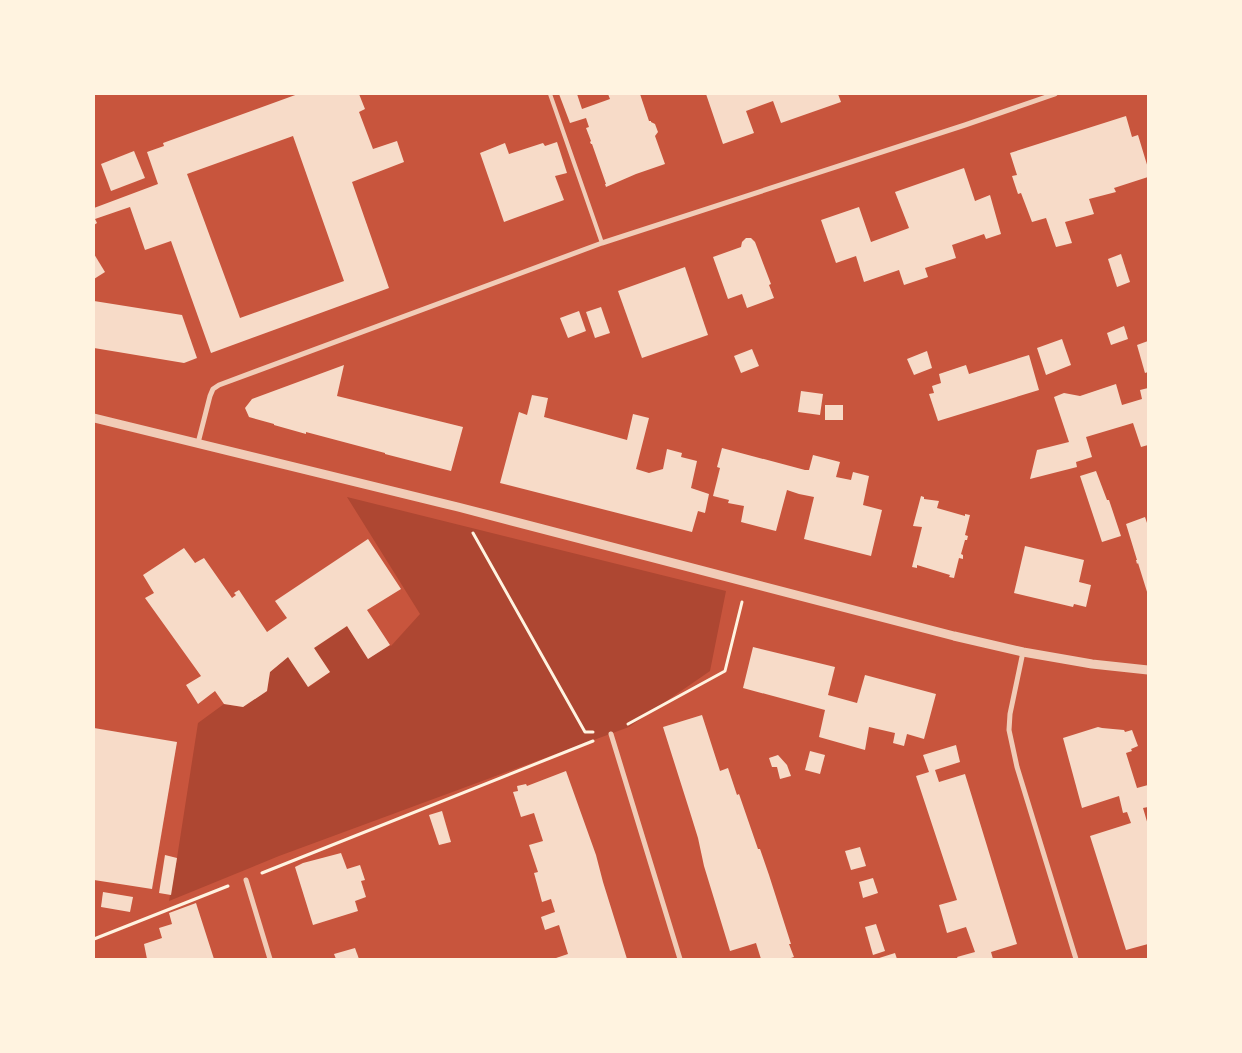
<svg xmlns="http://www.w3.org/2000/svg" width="1242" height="1053" font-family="'Fira Sans',sans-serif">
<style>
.green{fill:#ae4732}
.building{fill:#f7dbc8;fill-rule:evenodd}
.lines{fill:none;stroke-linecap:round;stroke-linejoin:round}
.path{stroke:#fff3e0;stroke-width:3}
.service{stroke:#f1ccb7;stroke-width:4}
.minor{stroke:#f1ccb7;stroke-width:5}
.tertiary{stroke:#f1ccb7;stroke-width:9}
</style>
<rect width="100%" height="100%" fill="#c8553d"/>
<polygon class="green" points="347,497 726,591 710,671 629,727 279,856 169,901 177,858 198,723 224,704 243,707 267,691 270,672 288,657 309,687 330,672 314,648 347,626 368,659 390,645 391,646 420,614"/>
<g class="building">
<path d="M298,94H359L365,109L359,112L373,149L397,141L404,162L352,182L389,288L211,353L171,241L145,250L130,207L95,219L97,223L94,225V208L158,184L147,152L164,146L163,143ZM293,136L344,281L240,318L187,174Z"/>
<polygon points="559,94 577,94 582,109 610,99 608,94 640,94 649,121 651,121 651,122 655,124 658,132 655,136 665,164 636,174 606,187 605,184 606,184 592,144 591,144 590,142 591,141 586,128 589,127 586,118 570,123"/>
<polygon points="706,94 838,94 841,102 781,123 773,101 746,111 754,133 723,144"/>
<polygon points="1126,116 1132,137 1138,135 1148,168 1147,170 1148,177 1114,188 1116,192 1089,199 1094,214 1065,222 1072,243 1056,247 1046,218 1032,222 1021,193 1018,194 1012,176 1017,175 1010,153"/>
<polygon points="557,142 567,173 555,176 564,200 504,222 480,153 505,143 509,154 543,143 545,146"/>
<polygon points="134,151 145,178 111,191 101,164"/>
<polygon points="964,168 975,201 990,195 1001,234 986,239 984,234 952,245 956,258 925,268 928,277 904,285 899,270 864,282 856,256 836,263 821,220 859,207 871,242 909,228 895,192"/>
<polygon points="746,238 751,238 755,242 771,284 769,285 774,298 747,308 742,294 728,299 713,257 741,247 742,242"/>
<polygon points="94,254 105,272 94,279"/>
<polygon points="1121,254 1130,282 1117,287 1108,259"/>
<polygon points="685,267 708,335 642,358 618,291"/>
<polygon points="94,301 182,315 197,358 184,363 94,348"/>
<polygon points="601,307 610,333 595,338 586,312"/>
<polygon points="579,311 586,331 568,338 560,318"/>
<polygon points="1124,326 1128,339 1111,345 1107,333"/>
<polygon points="1062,339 1071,365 1046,375 1037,348"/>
<polygon points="1148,341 1148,372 1145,373 1137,345"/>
<polygon points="752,349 759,366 741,373 734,356"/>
<polygon points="927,351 932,368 914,375 907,359"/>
<polygon points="1029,355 1039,390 938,421 929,394 934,393 932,386 941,383 939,374 966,365 969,374"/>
<polygon points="344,365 337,396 463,427 451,471 385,454 385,453 306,432 306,434 274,425 274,424 249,417 245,408 252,399"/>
<polygon points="1116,384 1122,405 1142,399 1140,390 1148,388 1148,445 1141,447 1133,423 1086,437 1092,457 1076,462 1077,467 1030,479 1037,450 1069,442 1054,397 1064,393 1080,396"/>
<polygon points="801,391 823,394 820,415 798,412"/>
<polygon points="532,395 548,398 544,417 627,440 633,414 649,418 636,469 649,473 663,469 667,449 682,453 681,457 697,461 691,488 709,494 705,513 698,511 692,532 500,483 519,412 527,415"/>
<rect x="825" y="405" width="18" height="15"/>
<polygon points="722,448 805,470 809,470 813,455 840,462 836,477 851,480 853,472 869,476 863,505 882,510 871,556 804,539 814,497 799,494 787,490 776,531 741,522 744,506 728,503 729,500 713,496 720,468 717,467"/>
<polygon points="1096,471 1107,500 1109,500 1121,536 1102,542 1080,476"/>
<polygon points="921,496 924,497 924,499 939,501 937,508 965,516 965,514 970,515 965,535 968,536 967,540 965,540 961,554 963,555 963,559 959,558 954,578 949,577 950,575 917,565 917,568 912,567 922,527 913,526"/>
<polygon points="1145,517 1148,526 1148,595 1138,563 1137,564 1136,560 1137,560 1126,524"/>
<polygon points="368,539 401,589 367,610 390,645 368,659 347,626 314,648 330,672 308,687 288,657 270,672 267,691 243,707 224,704 215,691 198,704 186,685 201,676 145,598 154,593 143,575 184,548 195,563 204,558 232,598 236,595 234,593 239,590 267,632 287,618 275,601"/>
<polygon points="1025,546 1084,560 1079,582 1091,585 1086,607 1074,604 1073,607 1014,593"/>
<polygon points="753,647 835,667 828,695 857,703 865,675 936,694 924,739 907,734 904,746 893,743 895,733 869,727 865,750 819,737 825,710 743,688"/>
<polygon points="702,715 720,771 728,768 737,795 739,794 758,849 760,849 769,875 791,944 789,944 794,957 788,959 761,959 756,943 730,951 704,866 698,838 689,809 663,727"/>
<polygon points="1098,727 1102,728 1124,730 1125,732 1132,730 1138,746 1131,749 1132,751 1126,753 1137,788 1148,785 1148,807 1143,808 1148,825 1148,944 1126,950 1090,836 1131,823 1127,812 1123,813 1119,796 1082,808 1063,738"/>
<polygon points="94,728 177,742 152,889 94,880"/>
<polygon points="956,745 960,762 935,770 939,782 965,774 1017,944 991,952 993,959 958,959 957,957 975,952 966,927 947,933 939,905 957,900 916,776 929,772 923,755"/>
<polygon points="810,751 825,755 820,774 805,770"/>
<polygon points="778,755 787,765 791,776 780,779 777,767 772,767 769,758"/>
<polygon points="566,771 596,855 603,882 627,959 553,959 568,954 559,925 545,930 541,917 555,912 551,899 542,902 534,873 538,872 529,845 543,841 534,813 521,817 513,792 518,791 517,786 526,784 527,786"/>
<polygon points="442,811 451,842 439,845 429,815"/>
<polygon points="860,847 866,866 851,870 845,851"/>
<polygon points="341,853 347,869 360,865 365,880 361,881 366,897 355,901 358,911 313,925 295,867 303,863"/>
<polygon points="165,855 177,858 171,895 159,893"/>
<polygon points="873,878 878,893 863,898 859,882"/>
<polygon points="103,892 133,897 130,912 101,907"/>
<polygon points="196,903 214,959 147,959 144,944 162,938 159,928 172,924 169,913"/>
<polygon points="876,924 885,951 873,955 865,927"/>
<polygon points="355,948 359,959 336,959 334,954"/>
<polygon points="895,953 897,959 876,959"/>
</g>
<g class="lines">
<g class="path">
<polyline points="473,533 585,732 593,732"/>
<polyline points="628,724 725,671 742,602"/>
<polyline points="262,873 593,741"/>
<polyline points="94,939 228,886"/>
</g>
<polyline class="service" points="550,94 602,243"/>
<g class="minor">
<polyline points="198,443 210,396 213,389 219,385 602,243 965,125 1055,94"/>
<polyline points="1023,652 1010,714 1009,730 1017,767 1076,959"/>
<polyline points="611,734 680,959"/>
<polyline points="246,880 270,959"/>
</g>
<polyline class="tertiary" points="94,418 458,507 954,636 1023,652 1092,664 1148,670"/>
</g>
<rect width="1242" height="1053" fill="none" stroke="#fff3e0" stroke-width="190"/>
</svg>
